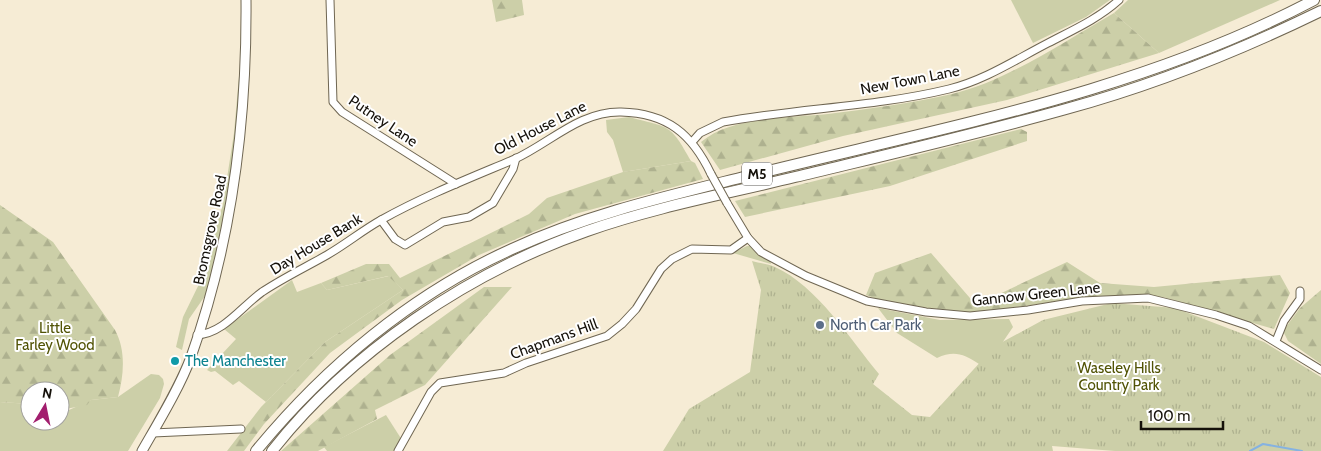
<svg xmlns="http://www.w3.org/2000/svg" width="1321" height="451" font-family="Cabin,sans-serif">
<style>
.green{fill:#cccfa8}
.forest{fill:url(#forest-firs)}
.park{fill:url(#park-tufts)}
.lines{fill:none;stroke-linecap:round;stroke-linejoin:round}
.stream{stroke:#85b2e1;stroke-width:2}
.minor-casing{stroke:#6f6652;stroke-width:9}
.major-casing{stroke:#6f6652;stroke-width:11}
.highway-casing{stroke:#6f6652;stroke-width:12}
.minor{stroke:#fff;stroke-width:7}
.major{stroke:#fff;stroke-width:9}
.highway{stroke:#fff;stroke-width:10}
.minor-bridge-casing{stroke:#6f6652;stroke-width:9;stroke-linecap:butt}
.minor-bridge{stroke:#fff;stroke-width:7}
.service-dot{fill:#5c6f8a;stroke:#fff;stroke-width:2}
.culture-dot{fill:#0f9aa8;stroke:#fff;stroke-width:2}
.labels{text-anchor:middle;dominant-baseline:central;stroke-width:4;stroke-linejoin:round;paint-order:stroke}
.shield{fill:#fff;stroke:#5b5854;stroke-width:1}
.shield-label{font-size:14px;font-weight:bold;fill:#15110a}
.street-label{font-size:15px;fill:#15110a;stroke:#fff}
.service-label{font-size:15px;fill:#4e5e75;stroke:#fff;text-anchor:start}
.park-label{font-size:15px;fill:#515305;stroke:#fff}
.culture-label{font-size:15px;fill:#0d838f;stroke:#fff;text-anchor:start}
</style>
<defs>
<pattern id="forest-firs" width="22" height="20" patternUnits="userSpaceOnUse" patternTransform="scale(1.25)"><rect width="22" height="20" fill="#cccfa8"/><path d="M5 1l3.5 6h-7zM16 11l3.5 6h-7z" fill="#aeb18f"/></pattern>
<pattern id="park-tufts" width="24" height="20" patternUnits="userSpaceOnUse" patternTransform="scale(1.25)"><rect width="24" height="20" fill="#cccfa8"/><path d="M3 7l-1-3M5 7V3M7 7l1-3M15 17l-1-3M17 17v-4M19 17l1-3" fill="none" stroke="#aeb18f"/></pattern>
</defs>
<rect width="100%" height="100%" fill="#f6ecd5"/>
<g class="green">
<polygon points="1011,0 1110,0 1086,17 1033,43"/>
<polygon points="1128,0 1280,0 1159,53 1114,13"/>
<polygon points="239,76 242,76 241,93 226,215 207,293 189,319 182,350 176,347 183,317 201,280 223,204 234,133"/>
<path d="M629,117C670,128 670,123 691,161L623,172L613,140L607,132L606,120Z"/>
<polygon points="747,246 752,246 770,260 771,264 733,253"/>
<polygon points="389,276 403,290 325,342 266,402 239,381 233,385 215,371 211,372 207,370 236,339 224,329 292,280 297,292 321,283 327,290"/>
<path d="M878,308L940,320L1009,319L1013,327L996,352L979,364C964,354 954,350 937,358L897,333Z"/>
<polygon points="151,374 159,375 163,379 164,384 160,398 128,451 0,451 0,402 30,404 30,421 60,421 60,410 69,410 91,400 118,397"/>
<polygon points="386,415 402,440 395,451 327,451 324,447"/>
</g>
<g class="forest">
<polygon points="492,0 522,0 524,15 496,22"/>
<path d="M1114,13L1159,53L1007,100L843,136L720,170L701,142C731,116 790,118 828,114C869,109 912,103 952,94C1007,81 1065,41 1114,13Z"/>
<polygon points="1021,129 1027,132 1027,141 890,186 745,217 735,201"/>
<polygon points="691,161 695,163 703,179 575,214 479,255 402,300 330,353 264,424 244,451 227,451 261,407 325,342 403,290 388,276 327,290 321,283 366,264 389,264 400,278 529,214 547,198 623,172"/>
<path d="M0,205L53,242L115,330C126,350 124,375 118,397L91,400L87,405L60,410V391H30V404L0,402Z"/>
<polygon points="931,253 976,305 1067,262 1100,283 1154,287 1280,275 1290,293 1274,329 1163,297 1134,295 1074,299 976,313 891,304 866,295 875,273"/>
<polygon points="484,287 512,287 425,385 375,410 377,419 318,451 281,451 390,355"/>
<polygon points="1321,290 1321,364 1288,341 1283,331 1300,308"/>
</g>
<path class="park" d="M752,261C759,263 768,264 775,267C817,286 850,339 879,374L873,384L912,415L930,417L995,346L1043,320L1112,303L1175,308L1264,342L1321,377V451H1115L1052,446L1053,451H663L689,409L750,372L761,290Z"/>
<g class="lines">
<polyline class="stream" points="1250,451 1263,444 1302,451"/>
<g class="minor-casing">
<g id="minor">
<polyline points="330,0 333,102 342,112 456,184"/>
<path d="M692,142L700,133L723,122C798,108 875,107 949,89C985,80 1015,60 1048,43C1073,30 1098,19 1119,0"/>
<polyline points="727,203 748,238 761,252 806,276 867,301 926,312 970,316 1028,310 1082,301 1148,298 1216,315 1249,326 1321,370"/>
<polyline points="381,220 395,239 405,245 443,222 469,217 493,203 513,169 516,158"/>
<path d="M197,335C224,333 241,307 262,292C283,278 306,267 327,255C346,244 363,230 381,220C424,196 470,178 515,159C550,143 580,111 621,112C667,113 692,134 711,174"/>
<polyline points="1276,341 1284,321 1300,299 1300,291"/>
<polyline points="153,433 241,429"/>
<polyline points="398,451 431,392 440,383 504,373 526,363 607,336 622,324 636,309 661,269 672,259 692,249 731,250 748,238"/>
</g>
</g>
<g class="major-casing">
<path id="major" d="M142,451C158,423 180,387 191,357C232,242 247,122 246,0"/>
</g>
<g class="highway-casing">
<g id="highway">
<path d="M256,451C325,367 412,294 512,249C588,214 668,196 748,176C939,128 1138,93 1314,0"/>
<path d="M272,451C350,352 469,272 587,231C655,207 726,194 795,177C886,155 977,134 1066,109C1154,85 1239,51 1321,11"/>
</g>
</g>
<use href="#minor" class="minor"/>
<use href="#major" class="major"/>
<use href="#highway" class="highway"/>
<g class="minor-bridge-casing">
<polyline id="minor-bridge" points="711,174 727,203"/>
</g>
<use href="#minor-bridge" class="minor-bridge"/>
</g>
<circle class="service-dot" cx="820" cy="325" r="5"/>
<circle class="culture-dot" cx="175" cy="361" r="5"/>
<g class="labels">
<rect class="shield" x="742" y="162.5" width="30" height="23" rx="4"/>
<g class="shield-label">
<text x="757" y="174">M5</text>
</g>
<g class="street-label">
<text transform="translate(910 80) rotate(-11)">New Town Lane</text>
<text transform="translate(383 121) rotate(34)">Putney Lane</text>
<text transform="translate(540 128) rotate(-27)">Old House Lane</text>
<text transform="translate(210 230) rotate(-78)">Bromsgrove Road</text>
<text transform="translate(316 244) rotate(-31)">Day House Bank</text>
<text transform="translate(1036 294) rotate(-6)">Gannow Green Lane</text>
<text transform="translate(554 339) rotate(-20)">Chapmans Hill</text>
</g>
<g class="service-label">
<text x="830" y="325">North Car Park</text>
</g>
<g class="park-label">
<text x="55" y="328">Little<tspan x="55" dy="17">Farley Wood</tspan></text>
<text x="1119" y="368">Waseley Hills<tspan x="1119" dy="17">Country Park</tspan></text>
</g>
<g class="culture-label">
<text x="185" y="361">The Manchester</text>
</g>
</g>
<g transform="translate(45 406) rotate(10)"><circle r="24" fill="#ffffff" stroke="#a1a09d"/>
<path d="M0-4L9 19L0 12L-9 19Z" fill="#a21e6e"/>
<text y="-8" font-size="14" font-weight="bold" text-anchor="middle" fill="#15110a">N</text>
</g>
<path d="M1141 421v8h82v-8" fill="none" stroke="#15110a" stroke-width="2.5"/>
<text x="1148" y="421" font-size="15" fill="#15110a" stroke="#ffffff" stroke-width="4" paint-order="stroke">100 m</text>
</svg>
